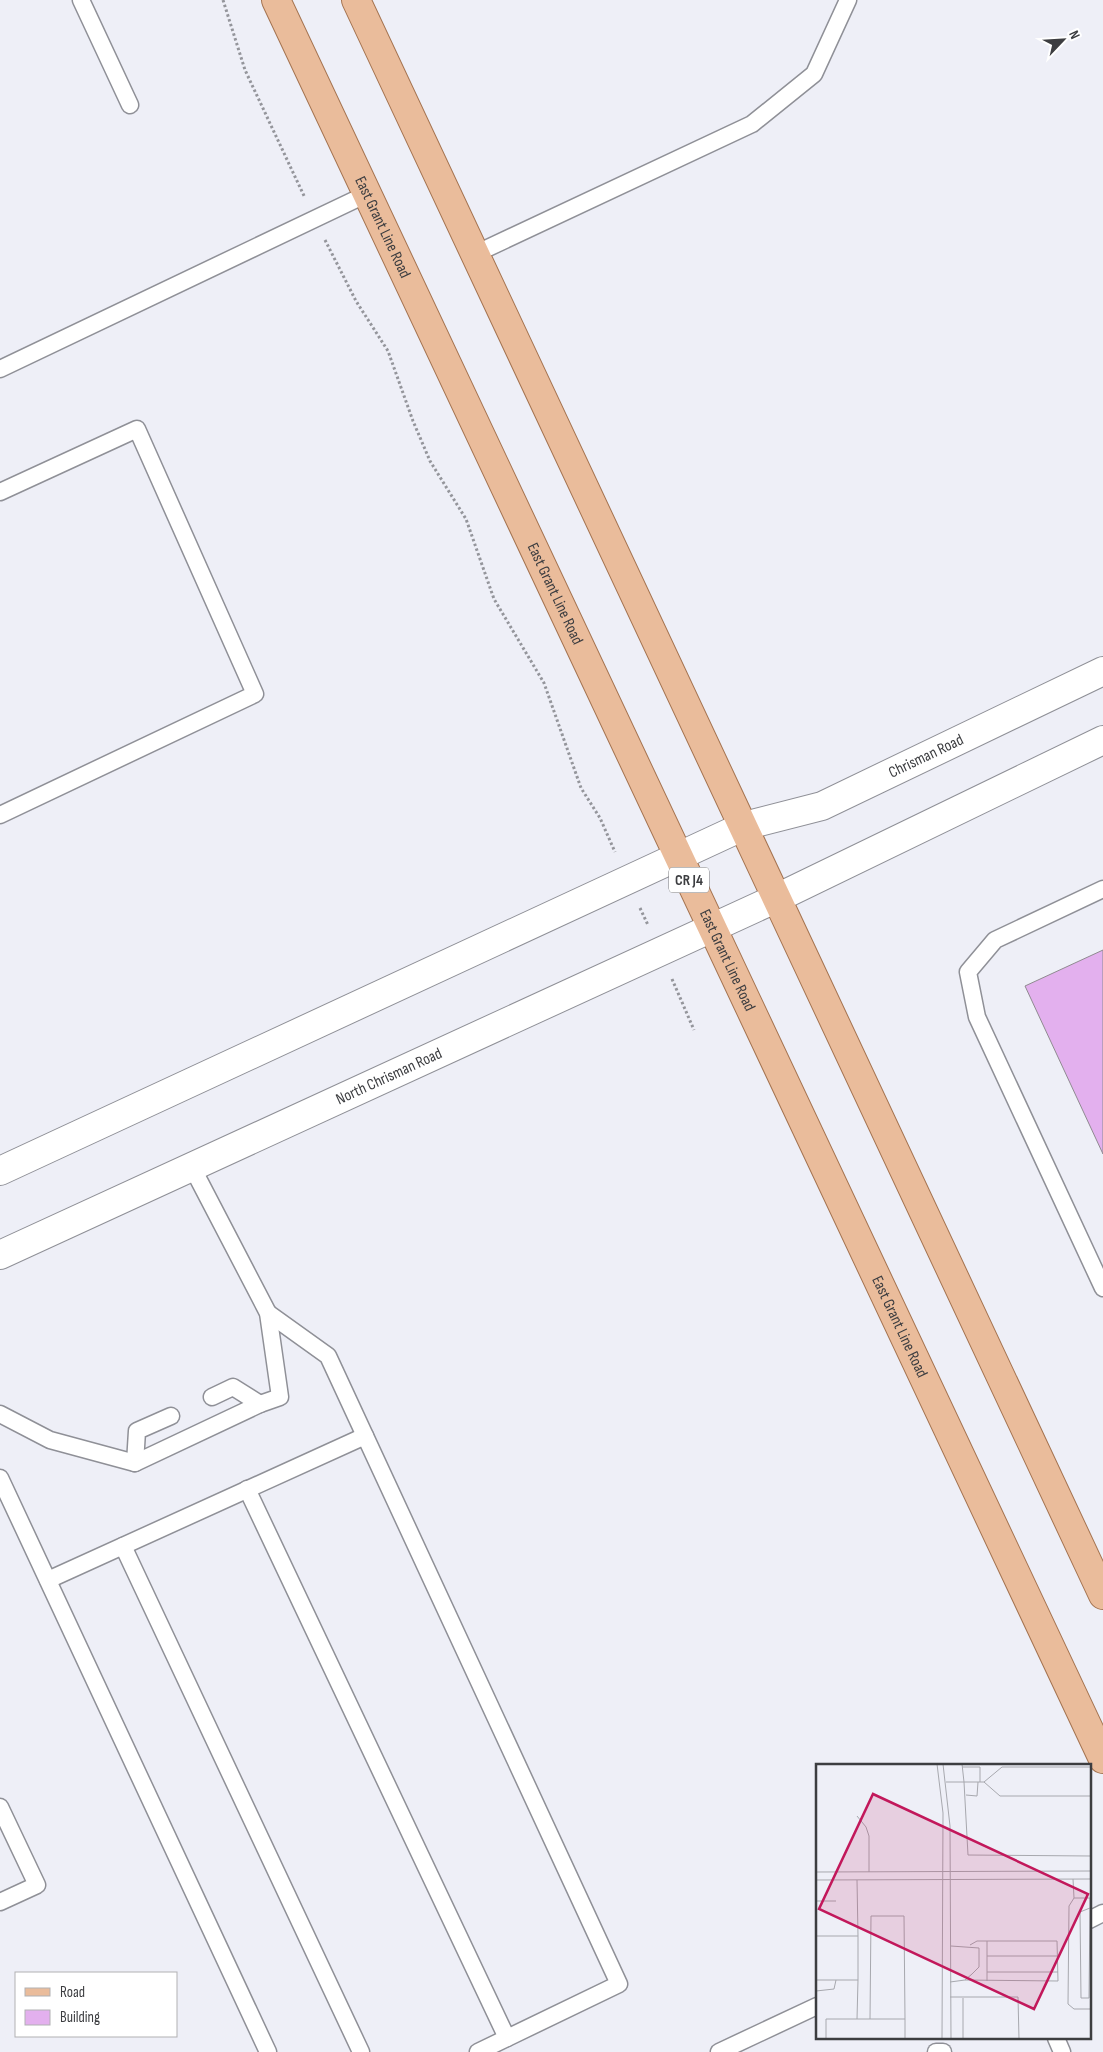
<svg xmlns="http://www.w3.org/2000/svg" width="1103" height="2052" font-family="'Sofia Sans Condensed',sans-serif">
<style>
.building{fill:#e3b0ee;stroke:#8f8a90}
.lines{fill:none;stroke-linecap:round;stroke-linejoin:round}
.service-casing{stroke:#8f9097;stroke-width:19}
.minor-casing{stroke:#8f9097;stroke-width:30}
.primary-casing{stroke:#a47350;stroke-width:30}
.path{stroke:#94959b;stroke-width:3;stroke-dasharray:2.5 2.5;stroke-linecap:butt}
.service{stroke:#fff;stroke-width:16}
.minor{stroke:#fff;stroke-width:28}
.primary{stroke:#eabc9b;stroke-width:28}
.labels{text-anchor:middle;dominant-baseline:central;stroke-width:4;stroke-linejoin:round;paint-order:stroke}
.shield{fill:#fff;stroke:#767779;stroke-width:1}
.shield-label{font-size:15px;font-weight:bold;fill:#3c3d40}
.street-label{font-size:16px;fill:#3c3d40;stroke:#fff}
.inset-road{fill:none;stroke:#a7a8ae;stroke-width:1}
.view{fill:#c2185b;fill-opacity:0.15;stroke:#c2185b;stroke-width:2.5}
.inset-edge{fill:none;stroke:#3c3d40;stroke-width:2.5}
</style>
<rect width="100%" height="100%" fill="#eeeff7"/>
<polygon class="building" points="1103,950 1103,1154 1025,986"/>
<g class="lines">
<g class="service-casing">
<g id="service">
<polyline points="81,0 130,105"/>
<polyline points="475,254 752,124 814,74 848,0"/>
<polyline points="0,369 367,194"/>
<polyline points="0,492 137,429 255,694 0,815"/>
<polyline points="1103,889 995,940 968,972 977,1017 1103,1288"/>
<polyline points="268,1313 328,1356 619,1984 478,2052"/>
<polyline points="212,1397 233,1387 260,1404"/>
<polyline points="0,1414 50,1440 135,1463 260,1404 280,1397 268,1313 192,1167"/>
<polyline points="135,1463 137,1431 171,1416"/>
<polyline points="0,1478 268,2052"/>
<polyline points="247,1489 507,2038"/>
<polyline points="123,1546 361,2052"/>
<polyline points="48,1580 365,1436"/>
<polyline points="0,1807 37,1885 0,1902"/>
<polyline points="1089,1920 1103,1913"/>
<polyline points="1056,2038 1062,2052"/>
<polyline points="719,2052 817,2006"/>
<polyline points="936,2052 943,2052"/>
</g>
</g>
<g class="minor-casing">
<g id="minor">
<path id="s1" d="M0,1171L744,826L822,806L1103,671"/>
<path id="s2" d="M0,1255L777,898L1103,740"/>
</g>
</g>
<g class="primary-casing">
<g id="primary">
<path id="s3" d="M276,0L1103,1759"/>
<polyline points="356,0 1103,1595"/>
</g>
</g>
<g class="path">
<polyline points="223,0 245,70 305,198"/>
<polyline points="325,240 356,301 388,351 413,421 430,461 466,519 494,599 544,683 581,788 600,818 615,852"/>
<polyline points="640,908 648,925"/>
<polyline points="672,979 694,1030"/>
</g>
<use href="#service" class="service"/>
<use href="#minor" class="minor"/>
<use href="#primary" class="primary"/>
</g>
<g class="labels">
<rect class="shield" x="669" y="867.5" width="40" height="25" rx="4"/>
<g class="shield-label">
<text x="689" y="880">CR J4</text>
</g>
<g class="street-label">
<text stroke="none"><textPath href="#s3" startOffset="251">East Grant Line Road</textPath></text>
<text stroke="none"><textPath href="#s3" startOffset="656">East Grant Line Road</textPath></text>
<text stroke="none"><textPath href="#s1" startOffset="1016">Chrisman Road</textPath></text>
<text stroke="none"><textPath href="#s3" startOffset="1061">East Grant Line Road</textPath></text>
<text stroke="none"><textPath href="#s2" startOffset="428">North Chrisman Road</textPath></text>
<text stroke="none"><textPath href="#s3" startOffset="1466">East Grant Line Road</textPath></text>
</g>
</g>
<g transform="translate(816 1764)">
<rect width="275" height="275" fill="#eeeff7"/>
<path class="inset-road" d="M121,0L127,49L126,275M127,0L134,62L135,275M146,3H164V18M275,3H186L168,18L184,32H275M130,18H148L146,0M168,18H148L152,91L275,92M150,31L161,32L162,18M41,52L50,63L53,72V108M0,108L275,107M257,115L258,134H275M0,116L275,115M41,116L42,172M258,134L253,142L252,240L258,245H275M274,134V144L264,148L265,234H273L274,144M0,137H20M0,172H42V216H0M171,192H241M171,208H242M149,216L242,217L241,177H161L154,181M171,217V177M134,218L149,216L156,210L163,203V184L135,182M0,227L18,225L20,216M134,233H202L203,275M41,255H89L88,152H55L54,255M10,275V255H41L42,216M89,275V255M147,275V234"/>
<path class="view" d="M57,30L272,130L218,245L3,145Z"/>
<rect width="275" height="275" class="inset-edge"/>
</g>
<rect x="15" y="1972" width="162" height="65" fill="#ffffff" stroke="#b1b1b3"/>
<rect x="25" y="1988" width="25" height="8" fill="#eabc9b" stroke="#b1b1b3"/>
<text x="60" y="1997" font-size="15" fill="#3c3d40">Road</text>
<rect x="25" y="2010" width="25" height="15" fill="#e3b0ee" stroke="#b1b1b3"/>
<text x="60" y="2022" font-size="15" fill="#3c3d40">Building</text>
<g transform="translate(1063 40) rotate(65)" stroke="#ffffff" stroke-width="4" paint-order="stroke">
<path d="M0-4L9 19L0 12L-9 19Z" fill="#3c3d40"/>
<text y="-8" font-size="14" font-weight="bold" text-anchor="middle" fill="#3c3d40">N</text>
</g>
</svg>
